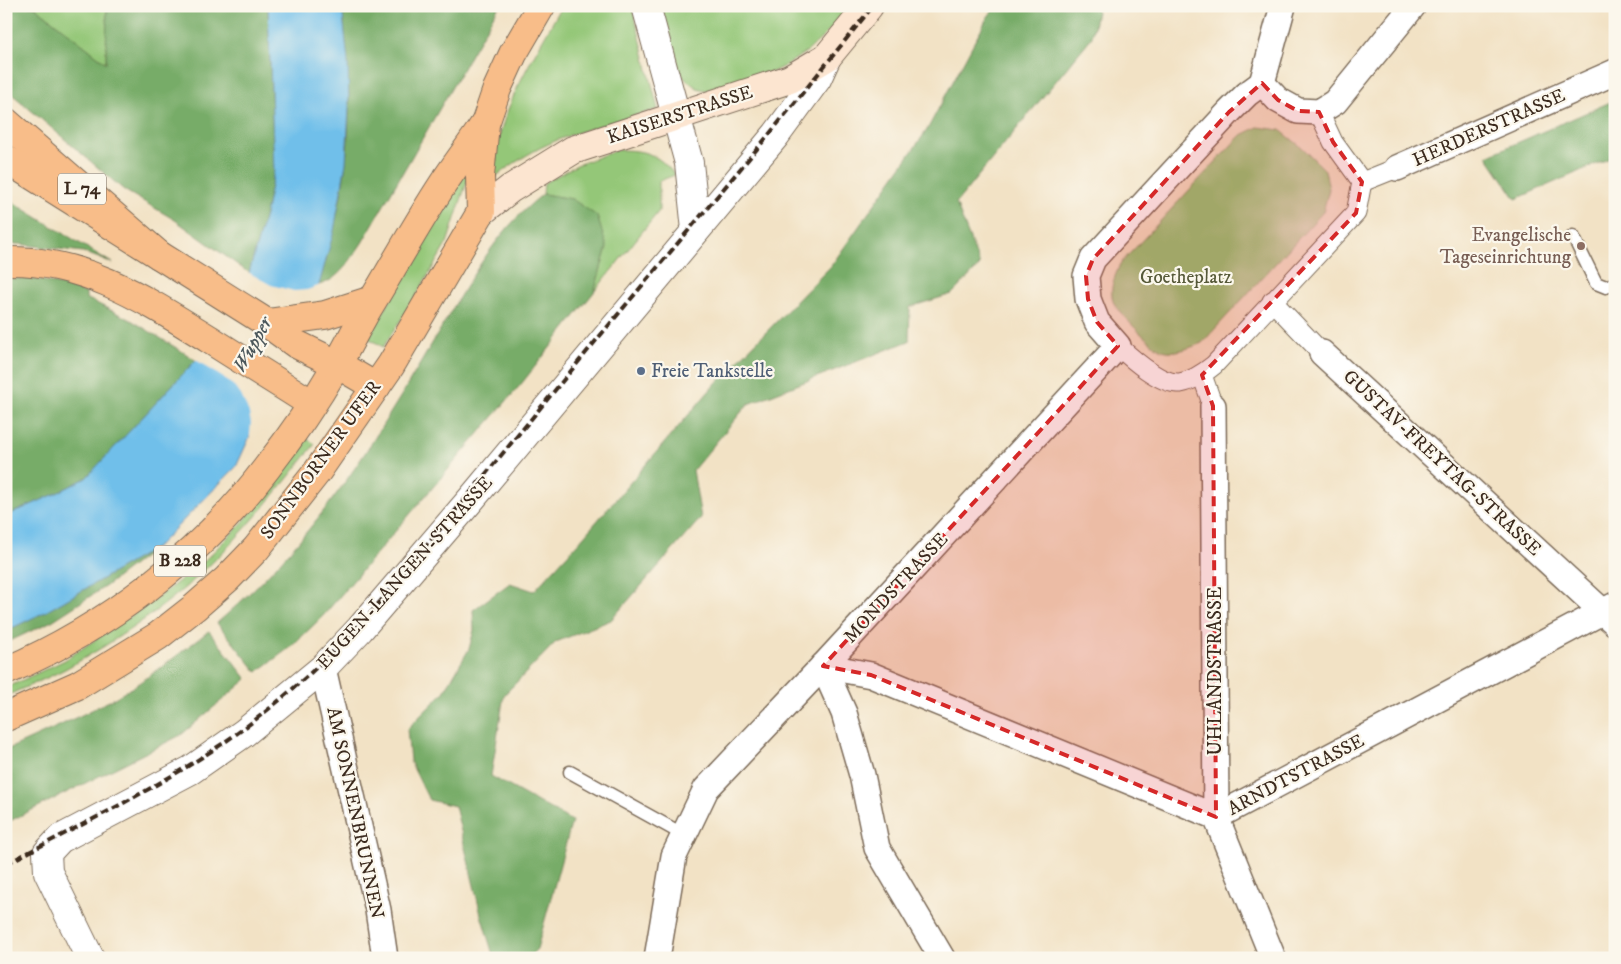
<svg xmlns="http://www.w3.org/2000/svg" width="1621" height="964" font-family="'IM FELL DW Pica',serif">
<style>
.green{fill:#94c778;stroke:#68784b}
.forest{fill:#77ac68;stroke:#596b43}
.water{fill:#6fbfea;stroke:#557484}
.pier{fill:#f2e2c5}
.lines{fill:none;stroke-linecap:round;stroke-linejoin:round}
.service-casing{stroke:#7b6a58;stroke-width:15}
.pedestrian-casing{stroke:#7b6a58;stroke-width:21}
.minor-casing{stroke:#7b6a58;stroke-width:28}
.tertiary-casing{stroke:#7b6a58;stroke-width:30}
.secondary-casing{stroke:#7b6a58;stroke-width:30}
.primary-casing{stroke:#7b6a58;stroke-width:30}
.trunk-casing{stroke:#7b6a58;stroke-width:30}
.motorway-casing{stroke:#7b6a58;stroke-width:30}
.service{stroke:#fff;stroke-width:12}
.pedestrian{stroke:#fff;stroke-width:19}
.minor{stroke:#fff;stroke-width:25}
.tertiary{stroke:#fff;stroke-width:28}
.secondary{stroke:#fce5d0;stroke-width:28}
.primary{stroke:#f8bd89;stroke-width:28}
.trunk{stroke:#f8bd89;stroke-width:28}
.motorway{stroke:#f8bd89;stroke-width:28}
.rail{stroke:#3b2a1e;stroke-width:4;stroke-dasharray:8 4;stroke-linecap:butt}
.marked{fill:#d62828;fill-opacity:0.2;stroke:#d62828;stroke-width:4;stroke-dasharray:10 6;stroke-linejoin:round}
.education-dot{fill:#8d6e63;stroke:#fbf7ec;stroke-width:2}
.service-dot{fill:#5c6f8a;stroke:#fbf7ec;stroke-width:2}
.labels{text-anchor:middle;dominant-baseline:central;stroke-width:4.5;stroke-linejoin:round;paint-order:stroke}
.shield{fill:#fbf7ec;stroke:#75685c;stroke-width:1}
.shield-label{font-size:18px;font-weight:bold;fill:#3b2a1e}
.street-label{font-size:19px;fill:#3b2a1e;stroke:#fbf7ec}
.education-label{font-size:19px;fill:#785e54;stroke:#fbf7ec;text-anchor:end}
.park-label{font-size:19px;fill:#565939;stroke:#fbf7ec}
.service-label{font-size:19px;fill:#4e5e75;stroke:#fbf7ec;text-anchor:start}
.water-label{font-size:20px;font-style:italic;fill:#4b575b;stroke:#fbf7ec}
</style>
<rect width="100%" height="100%" fill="#fbf7ec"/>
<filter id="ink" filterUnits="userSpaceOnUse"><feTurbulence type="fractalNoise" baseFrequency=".02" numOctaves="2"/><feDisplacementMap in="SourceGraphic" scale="10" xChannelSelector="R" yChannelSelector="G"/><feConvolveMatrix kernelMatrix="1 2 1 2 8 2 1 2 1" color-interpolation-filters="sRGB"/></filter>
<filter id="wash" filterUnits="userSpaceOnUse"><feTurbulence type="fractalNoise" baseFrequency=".0096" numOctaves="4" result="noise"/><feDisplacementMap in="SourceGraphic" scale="20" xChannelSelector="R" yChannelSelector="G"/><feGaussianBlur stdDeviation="1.12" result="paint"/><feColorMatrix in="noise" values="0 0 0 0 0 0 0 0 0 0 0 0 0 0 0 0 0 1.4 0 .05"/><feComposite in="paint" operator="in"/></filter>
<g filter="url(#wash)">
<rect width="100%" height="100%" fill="#f2e2c5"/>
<g class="green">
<polygon points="34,6 107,6 106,63"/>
<path d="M562,6H632L658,109C620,120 576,130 540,148C522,157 505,169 489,182C494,158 499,134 507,112C521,75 543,40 562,6Z"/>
<polygon points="661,6 850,6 830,30 809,50 788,64 767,75 712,92 697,88 685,79 678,70"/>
<path d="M1258,127L1280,130L1304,149L1325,170L1329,189L1323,212L1202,343C1189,348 1176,354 1162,350C1153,347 1115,310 1113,301C1109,287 1115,277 1120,264L1240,136Z"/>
<path d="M617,150C645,150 657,153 675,175L659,181V211L594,292L607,247L572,199L543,194L544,183L577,165Z"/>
<polygon points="476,154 447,243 412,303 383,347 368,338"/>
<path d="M307,439L315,444C278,491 241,537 196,578C157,613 111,644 65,669C46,679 26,687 6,696V688L65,660L153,601L199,566L243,522Z"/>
</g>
<g class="forest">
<polygon points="6,6 34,6 106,63 107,6 268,6 274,171 265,215 249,273 175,220 124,190 6,89"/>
<path d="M342,6H499L362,243C351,259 339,280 319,285C330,245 341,204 346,162C352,110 348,58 342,6Z"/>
<polygon points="996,6 1098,6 1092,37 956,203 980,265 952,294 910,307 909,341 748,404 693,470 701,518 611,620 556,642 504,695 491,776 572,821 537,949 528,958 494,958 481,915 455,806 429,800 410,761 407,729 444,692 469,649 474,630 473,610 510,583 534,591 579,542 716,383 831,266 927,130 987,18"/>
<polygon points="1615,100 1615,156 1516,199 1487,156"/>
<path d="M543,194L572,199L597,216L607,247L594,292L522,383L323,616L292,646L257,672L217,623C285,564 337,500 384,423C407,387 428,350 450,313C476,269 502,226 543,194Z"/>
<polygon points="6,198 112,263 83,252 18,244 6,245"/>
<path d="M6,279C34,276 60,284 86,293V298L131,320L196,360L86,478L55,494L6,516Z"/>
<polygon points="157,547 106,586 52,621 6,643 6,631 47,611"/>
<path d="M209,631L247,679L181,735L6,823V750C42,734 77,718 111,700C146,681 177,655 209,631Z"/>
</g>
<polygon class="water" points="268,6 342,6 348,61 349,107 346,163 334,231 319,285 236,467 157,547 47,611 6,631 6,516 55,494 86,478 196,360 249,273 265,215 274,171"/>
<polygon class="pier" points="246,271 271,285 294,291 307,290 321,285 249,445 251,423 249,413 241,395 234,386 222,377 193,358"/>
</g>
<g filter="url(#ink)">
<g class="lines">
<g class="service-casing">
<g id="service">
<polyline points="1573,236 1596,283 1606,287 1615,283"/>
<polyline points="570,772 684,835"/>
</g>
</g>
<g class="pedestrian-casing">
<g id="pedestrian">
<polyline points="1362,182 1397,168"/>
<polyline points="1272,301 1322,353"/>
<path d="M1118,346C1131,358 1161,385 1180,383C1193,381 1204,373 1214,365L1356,213L1362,182L1333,142L1319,112"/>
<polyline points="1202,375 1213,406"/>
</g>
</g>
<g class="minor-casing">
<g id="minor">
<polyline points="1262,83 1278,100 1298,111 1319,112 1335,102 1413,6"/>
<polyline points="1262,83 1283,6"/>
<polyline points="1397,168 1615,72"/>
<polyline points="1322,353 1615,623"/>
<polyline points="1213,406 1216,817 1273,958"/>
<polyline points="823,666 871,675 1216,817 1615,605"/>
<polyline points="823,666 844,713 862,775 877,848 942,958"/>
<polyline points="323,668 378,910 385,958"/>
<polyline points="657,958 674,856 706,789 823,666 1118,346 1097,322 1088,299 1086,276 1093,259 1229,112 1247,94 1262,83"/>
</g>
</g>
<g class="tertiary-casing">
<g id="tertiary">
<polyline points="646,6 689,163 696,230"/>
<polyline points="90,958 48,872 47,853 60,839 191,770 244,733 323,668 360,629 473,497 776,135 817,79 827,57"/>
</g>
</g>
<g class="secondary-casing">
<polyline id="secondary" points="481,212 510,189 573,150 790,79 827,57 869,6"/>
</g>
<g class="primary-casing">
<g id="primary">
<polyline points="267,323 325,315 372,300"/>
<path d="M6,671C108,627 199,557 266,469C291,437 315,402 336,366C349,345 359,322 373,300C396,262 418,222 443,184C456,164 471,145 484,125"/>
<polyline points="6,717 78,685 158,636 195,607 227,579 256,549 317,472 391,365 481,212 480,176 485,124 497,89 513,54 541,6"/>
</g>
</g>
<g class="trunk-casing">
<polyline id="trunk" points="6,122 159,255 267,323 296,344 337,364 376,387"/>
</g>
<g class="motorway-casing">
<g id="motorway">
<polyline points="6,159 159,255"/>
<path d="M6,261C84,259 146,300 209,339C243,361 278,382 312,404"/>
</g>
</g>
<use href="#service" class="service"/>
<use href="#pedestrian" class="pedestrian"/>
<use href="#minor" class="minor"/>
<use href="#tertiary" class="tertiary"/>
<use href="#secondary" class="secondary"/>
<use href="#primary" class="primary"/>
<use href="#trunk" class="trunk"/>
<use href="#motorway" class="motorway"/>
<path class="rail" d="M6,864C86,822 170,783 243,729C289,695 330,656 369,615L604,331L767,137L873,6"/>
</g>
</g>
<path class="marked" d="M1262,83L1278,100L1298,111L1319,112L1333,142L1362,182L1356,213L1202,375L1213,406L1216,817L871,675L823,666L1118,346L1097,322L1088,299L1086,276L1093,259L1229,112Z"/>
<circle class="education-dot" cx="1581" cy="246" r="5"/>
<circle class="service-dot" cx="641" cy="371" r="5"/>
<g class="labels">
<g class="shield">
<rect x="58" y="173.5" width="48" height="31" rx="4"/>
<rect x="154" y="545.5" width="52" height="31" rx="4"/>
</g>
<g class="shield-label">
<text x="82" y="189">L 74</text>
<text x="180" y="561">B 228</text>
</g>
<g class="street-label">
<text transform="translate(680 115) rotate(-18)">KAISERSTRASSE</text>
<text transform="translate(1489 128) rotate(-24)">HERDERSTRASSE</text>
<text transform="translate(321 460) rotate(-54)">SONNBORNER UFER</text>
<text transform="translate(1442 463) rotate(43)">GUSTAV-FREYTAG-STRASSE</text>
<text transform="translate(405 573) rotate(-48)">EUGEN-LANGEN-STRASSE</text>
<text transform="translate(896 588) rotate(-47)">MONDSTRASSE</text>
<text transform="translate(1215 671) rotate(-90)">UHLANDSTRASSE</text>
<text transform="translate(1296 775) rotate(-28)">ARNDTSTRASSE</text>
<text transform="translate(355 813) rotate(78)">AM SONNENBRUNNEN</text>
</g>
<g class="education-label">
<text x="1571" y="235">Evangelische<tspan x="1571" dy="22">Tageseinrichtung</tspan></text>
</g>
<g class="park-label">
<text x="1186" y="277">Goetheplatz</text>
</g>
<g class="service-label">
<text x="651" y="371">Freie Tankstelle</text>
</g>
<g class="water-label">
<text transform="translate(253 345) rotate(-61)">Wupper</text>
</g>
</g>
<rect width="1621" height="964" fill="none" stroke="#fbf7ec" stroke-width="25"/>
</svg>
